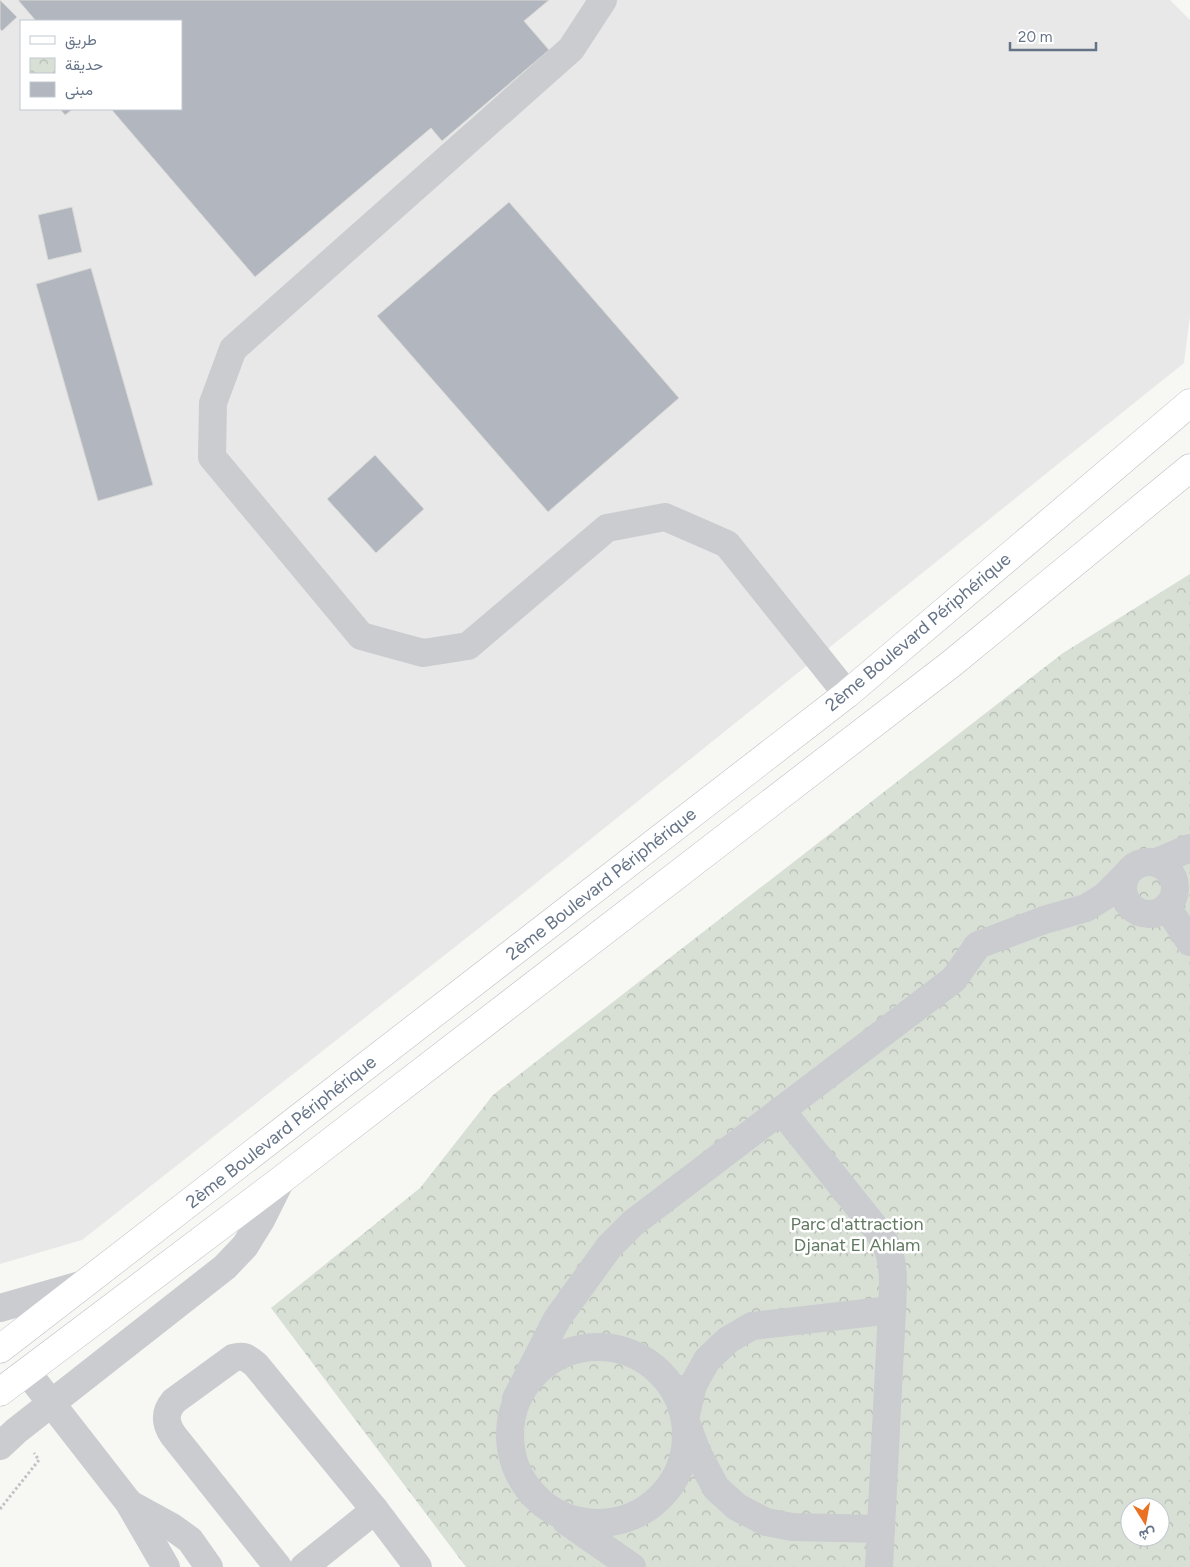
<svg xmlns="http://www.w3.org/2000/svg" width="1190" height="1567" font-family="Figtree,Vazirmatn,sans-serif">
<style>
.built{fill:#e8e8e8;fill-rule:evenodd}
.park{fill:url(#park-crowns);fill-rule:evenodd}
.building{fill:#b2b7bf;stroke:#d9d9d7}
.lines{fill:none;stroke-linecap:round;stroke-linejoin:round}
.major-casing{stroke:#babdc2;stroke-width:29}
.path{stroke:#c1c2c5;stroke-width:3;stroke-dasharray:2.5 2.5;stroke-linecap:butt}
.minor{stroke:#caccd0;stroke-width:28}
.major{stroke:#fff;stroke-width:28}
.labels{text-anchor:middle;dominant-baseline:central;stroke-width:5;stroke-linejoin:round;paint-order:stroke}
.street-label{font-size:18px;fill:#657387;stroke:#fff}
.park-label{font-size:18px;fill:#627961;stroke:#fff}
</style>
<defs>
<pattern id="park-crowns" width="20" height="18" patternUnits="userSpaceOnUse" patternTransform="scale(1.25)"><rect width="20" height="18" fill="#d8e0d5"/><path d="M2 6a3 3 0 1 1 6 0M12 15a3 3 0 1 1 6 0" fill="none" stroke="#b3bab2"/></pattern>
</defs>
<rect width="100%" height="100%" fill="#f7f8f4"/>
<path class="built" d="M0,0H1170L1190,20V316L1184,363L516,899L82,1240L0,1264ZM21,21H181V109H21Z"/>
<path class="park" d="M1190,574V1567H466L271,1308L420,1188L493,1095L1063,653ZM1130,1507H1160V1537H1130Z"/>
<g class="building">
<polygon points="0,0 17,17 2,31 0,29"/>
<polygon points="18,0 549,0 524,21 549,50 442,141 431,128 255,277 111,109 181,109 181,21 36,21"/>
<polygon points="60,109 73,109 65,115"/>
<polygon points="509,202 679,398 548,512 377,316"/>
<polygon points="72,207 82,252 48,260 38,215"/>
<polygon points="91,268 153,485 98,501 36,284"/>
<polygon points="375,455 424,509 376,553 327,499"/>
</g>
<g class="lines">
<g class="major-casing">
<g id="major">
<polyline points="0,1349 847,694 1190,403"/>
<polyline points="0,1392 281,1180 951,664 1190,468"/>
</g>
</g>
<polyline class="path" points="0,1509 39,1460 34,1453"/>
<g class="minor">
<polyline points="603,0 571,49 233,349 213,403 212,457 361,636 423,653 468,646 607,528 665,517 727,544 847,694"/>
<circle cx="1149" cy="888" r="26"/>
<polyline points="1157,862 1190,848"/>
<polyline points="1167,907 1190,942"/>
<path d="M781,1110L877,1230C880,1235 885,1241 887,1247C895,1266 893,1289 892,1310L879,1567"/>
<polyline points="0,1308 84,1284"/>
<circle cx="598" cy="1435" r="88"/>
<polyline points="27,1372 129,1503 166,1567"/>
<polyline points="516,1399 557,1319 609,1247 633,1223 954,979 978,945 1044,920 1086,908 1105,896 1126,875"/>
<polyline points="0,1446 16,1431 225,1267 245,1246 261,1220 281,1180"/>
<polyline points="130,1504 172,1527 190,1540 209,1567"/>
<polyline points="566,1521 632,1567"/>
<polyline points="881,1529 792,1527 766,1522 737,1507 716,1488 697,1452 685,1419 693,1385 707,1360 728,1340 752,1326 892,1310"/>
<path d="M278,1567L173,1435C165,1423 164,1413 174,1401L233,1358C243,1355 247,1357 256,1365L375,1510L418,1567"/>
<polyline points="304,1567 375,1510"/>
</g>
<use href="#major" class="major"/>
</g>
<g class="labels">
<g class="street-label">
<text transform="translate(918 632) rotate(-40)">2ème Boulevard Périphérique</text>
<text transform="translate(601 884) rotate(-38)">2ème Boulevard Périphérique</text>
<text transform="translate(281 1132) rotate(-38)">2ème Boulevard Périphérique</text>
</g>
<g class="park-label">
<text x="857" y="1224">Parc d'attraction<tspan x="857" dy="21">Djanat El Ahlam</tspan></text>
</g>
</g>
<rect x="20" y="20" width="162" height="90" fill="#ffffff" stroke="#c1c7cf"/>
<rect x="30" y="36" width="25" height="8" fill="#ffffff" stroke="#c1c7cf"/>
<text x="65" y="45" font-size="15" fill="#657387">طريق</text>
<rect x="30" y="58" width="25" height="15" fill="url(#park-crowns)" stroke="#c1c7cf"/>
<text x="65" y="70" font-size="15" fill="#657387">حديقة</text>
<rect x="30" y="82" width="25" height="15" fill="#b2b7bf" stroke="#c1c7cf"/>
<text x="65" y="95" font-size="15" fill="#657387">مبنى</text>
<g transform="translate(1145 1522) rotate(169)"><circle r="24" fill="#ffffff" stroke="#c1c7cf"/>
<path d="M0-4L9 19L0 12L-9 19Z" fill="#ea7022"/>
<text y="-8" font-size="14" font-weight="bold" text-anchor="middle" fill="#657387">ش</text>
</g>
<path d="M1010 42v8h86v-8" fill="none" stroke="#657387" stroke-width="2.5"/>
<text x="1018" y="42" font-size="15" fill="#657387" stroke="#ffffff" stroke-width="4" paint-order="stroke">20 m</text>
</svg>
